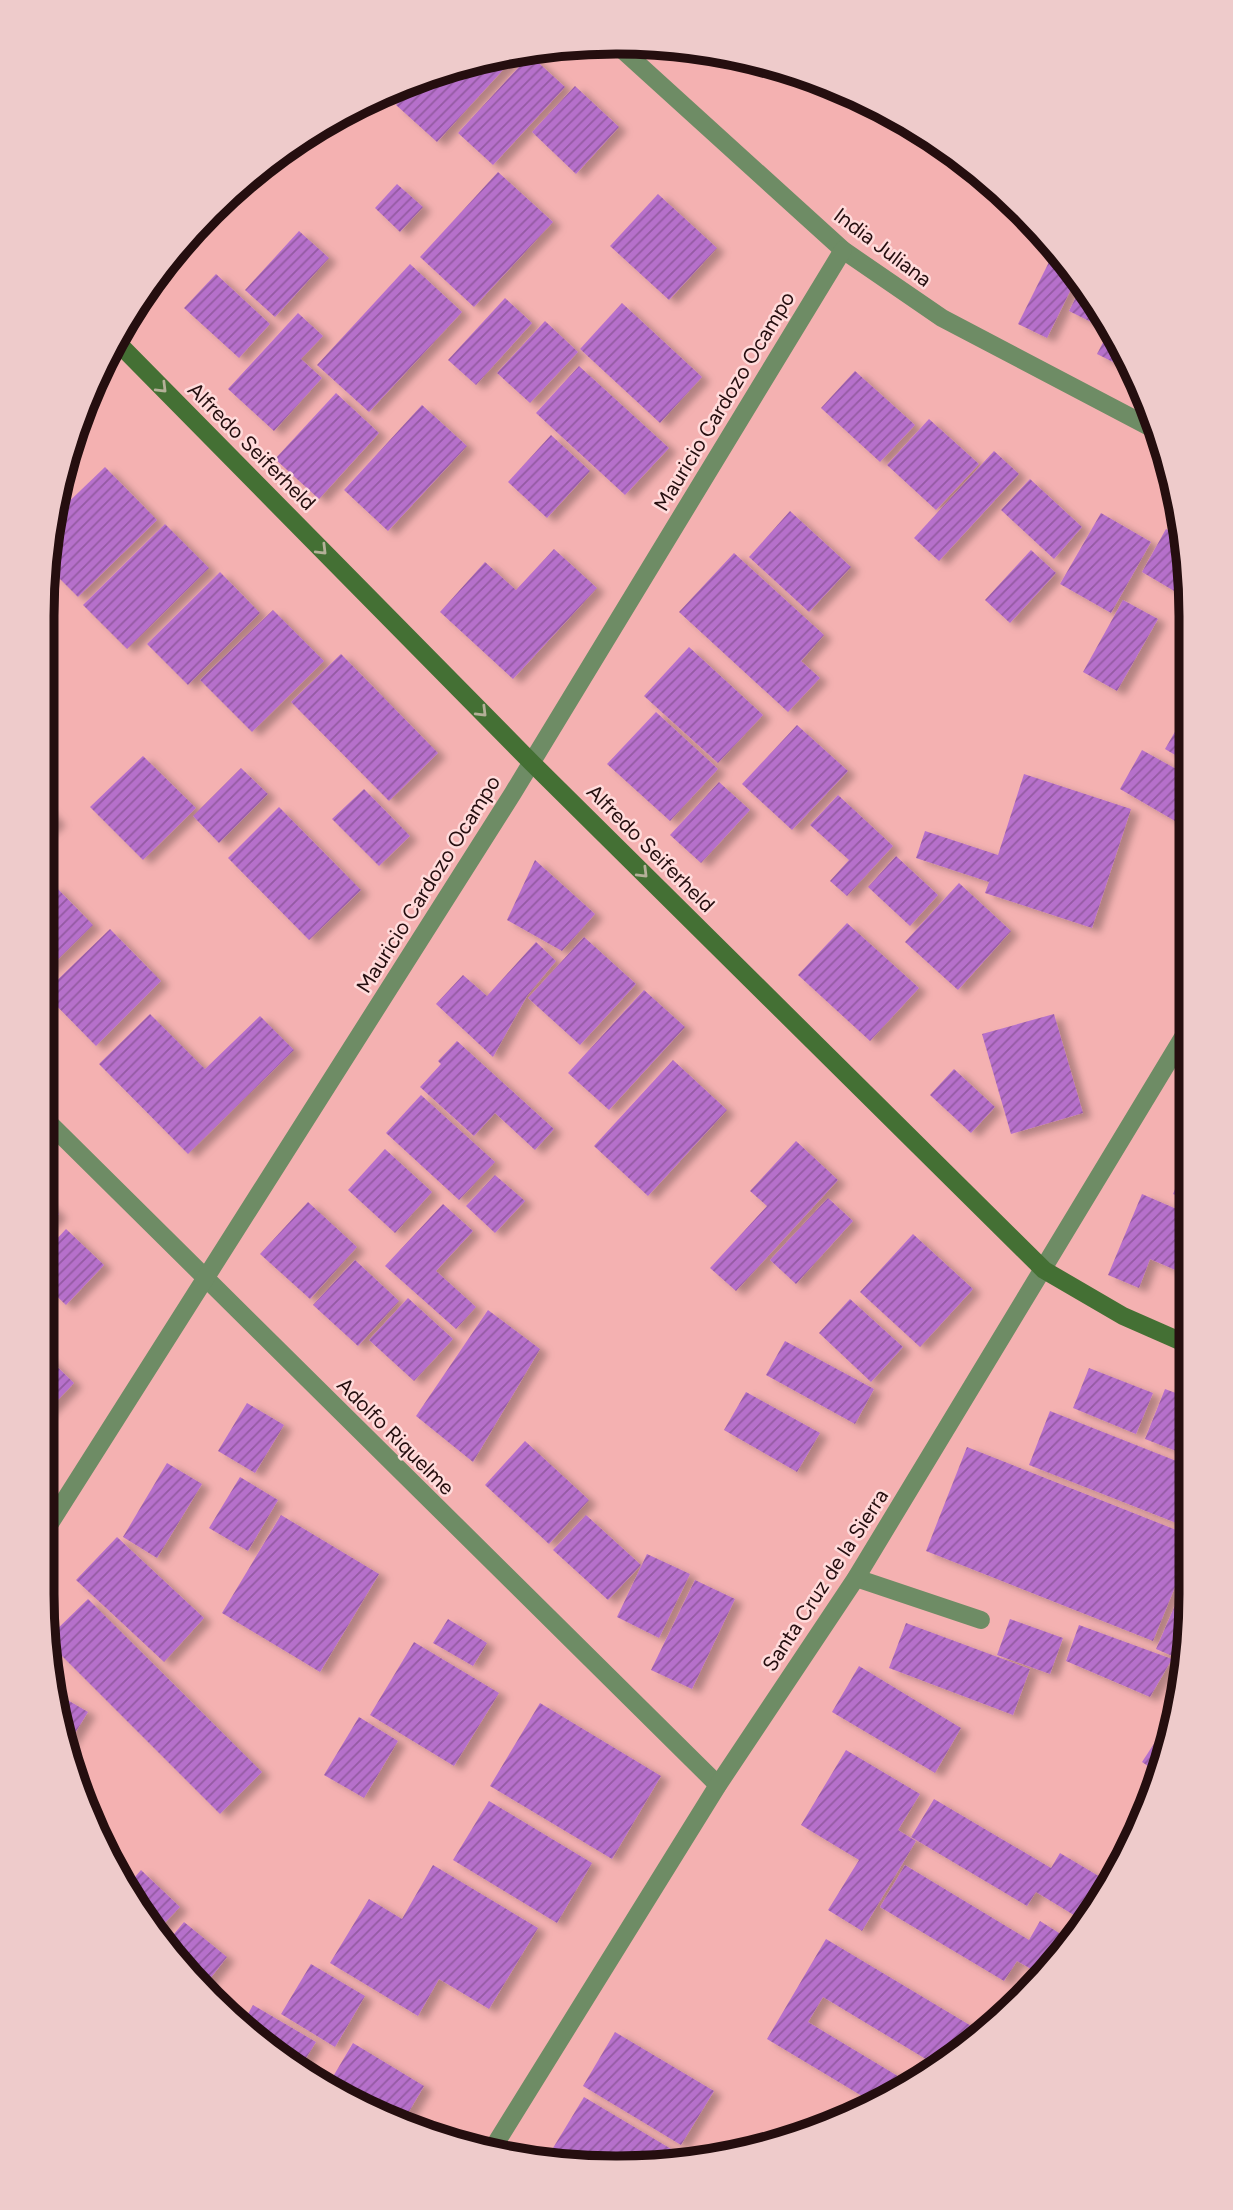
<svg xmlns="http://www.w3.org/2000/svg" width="1233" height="2210" font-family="Figtree,sans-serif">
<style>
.building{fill:url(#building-hatch);filter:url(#shadow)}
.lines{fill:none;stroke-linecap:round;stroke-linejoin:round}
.lane{stroke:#6e8c65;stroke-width:18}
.street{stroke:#6e8c65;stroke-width:18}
.secondary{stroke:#447034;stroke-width:18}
.oneway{stroke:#b4b098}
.labels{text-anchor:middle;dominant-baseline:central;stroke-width:5;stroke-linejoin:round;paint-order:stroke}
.street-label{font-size:21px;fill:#250e0f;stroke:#ffdbdb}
.rim{fill:none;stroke:#250e0f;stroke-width:9}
</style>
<defs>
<pattern id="building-hatch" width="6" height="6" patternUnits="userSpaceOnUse" patternTransform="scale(1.75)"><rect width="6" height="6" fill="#b670cb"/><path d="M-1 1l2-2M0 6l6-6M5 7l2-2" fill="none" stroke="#945aa3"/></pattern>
<filter id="shadow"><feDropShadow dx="8" dy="4.5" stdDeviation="3.5" flood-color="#0004"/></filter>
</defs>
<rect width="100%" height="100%" fill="#f4b1b1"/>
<g class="building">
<polygon points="506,55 512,60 437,142 396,105 419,80 468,61"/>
<polygon points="530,55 565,87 493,165 458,133"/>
<polygon points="575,86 619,127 576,174 532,132"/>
<polygon points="498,172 553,222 474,307 420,257"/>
<polygon points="397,184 423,207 400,232 375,208"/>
<polygon points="658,194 717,248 669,300 610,246"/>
<polygon points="299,231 329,258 275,317 245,290"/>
<polygon points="1055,250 1077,277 1047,338 1018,324"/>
<polygon points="410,264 462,312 369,412 317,365"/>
<polygon points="216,274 270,324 239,358 184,308"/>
<polygon points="1083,283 1094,298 1108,324 1105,329 1069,311"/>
<polygon points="505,298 532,323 476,385 448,360"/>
<polygon points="622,303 702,377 660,423 580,349"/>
<polygon points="298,313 323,336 301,359 322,378 274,431 228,389"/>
<polygon points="545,321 578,352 530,403 497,373"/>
<polygon points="1110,329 1131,371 1097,354"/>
<polygon points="579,366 669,448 625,495 536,413"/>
<polygon points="855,371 915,425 880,462 821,408"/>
<polygon points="336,393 379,433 319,499 275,459"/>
<polygon points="422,405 467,446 388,531 344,490"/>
<polygon points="929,419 979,464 936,510 887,465"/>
<polygon points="551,435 590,471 547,518 508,482"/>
<polygon points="994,451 1019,474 939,561 914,538"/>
<polygon points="105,467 157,520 78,597 46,565 56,514"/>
<polygon points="1030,479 1082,527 1054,559 1001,510"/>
<polygon points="790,511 851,567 809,612 749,557"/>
<polygon points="1101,513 1151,542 1111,613 1060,584"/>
<polygon points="165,524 209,568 127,649 83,605"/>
<polygon points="1166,529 1186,540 1186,598 1142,572"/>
<polygon points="554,549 597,588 513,679 440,612 485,562 516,590"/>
<polygon points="1031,550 1056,573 1010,623 985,600"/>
<polygon points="734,553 824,635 801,661 820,678 788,712 679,612"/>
<polygon points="220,572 260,613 188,685 147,644"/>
<polygon points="1123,600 1158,619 1117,691 1083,672"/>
<polygon points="273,610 324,661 252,732 200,680"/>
<polygon points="689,647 763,715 718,763 644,696"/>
<polygon points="341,654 438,753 389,801 291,702"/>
<polygon points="1187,711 1187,762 1165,749"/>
<polygon points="656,712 718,769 670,821 607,764"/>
<polygon points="797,725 848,771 792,830 742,784"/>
<polygon points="1142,750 1187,775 1187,828 1120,789"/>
<polygon points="143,756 196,808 143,860 90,807"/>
<polygon points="241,768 268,794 219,843 193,816"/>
<polygon points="1024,774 1131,809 1092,928 985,893 989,882 916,858 925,831 998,855"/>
<polygon points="719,782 750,810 701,863 670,835"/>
<polygon points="364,789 410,836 379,866 332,819"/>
<polygon points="838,795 893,846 847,896 830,881 849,860 810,825"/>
<polygon points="43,805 58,821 43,835"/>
<polygon points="279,807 361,890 309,940 228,858"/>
<polygon points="896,856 938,895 910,926 868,887"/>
<polygon points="535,860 595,914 562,951 507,920"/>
<polygon points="959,883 1011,931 958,990 905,942"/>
<polygon points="54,885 93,925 43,974 43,895"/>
<polygon points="847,923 919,988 870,1041 798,975"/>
<polygon points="110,929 161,981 96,1046 44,993"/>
<polygon points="584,937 636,984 580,1045 528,998"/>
<polygon points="536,942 556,961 527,996 493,1057 436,1004 463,975 487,996"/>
<polygon points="644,990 685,1027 609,1110 568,1073"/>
<polygon points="150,1014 205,1069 260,1016 294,1050 188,1154 99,1064"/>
<polygon points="1054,1014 1083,1113 1011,1134 982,1034"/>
<polygon points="457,1041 554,1129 535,1150 495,1113 474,1136 420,1087 441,1064 438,1061"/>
<polygon points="673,1060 727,1110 648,1196 594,1146"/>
<polygon points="954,1069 995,1107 971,1133 930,1095"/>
<polygon points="421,1095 495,1162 459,1200 386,1133"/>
<polygon points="796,1141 838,1180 736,1291 710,1268 767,1206 750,1191"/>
<polygon points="385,1149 432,1192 395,1233 348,1190"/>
<polygon points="1188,1159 1188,1200 1173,1194"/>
<polygon points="495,1175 525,1201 495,1233 466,1206"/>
<polygon points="1142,1194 1188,1214 1189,1276 1150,1259 1139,1288 1108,1275"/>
<polygon points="42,1198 59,1214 42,1231"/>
<polygon points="828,1198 853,1221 796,1284 770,1260"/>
<polygon points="308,1202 357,1247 310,1299 260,1254"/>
<polygon points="443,1204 473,1231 436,1271 476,1307 456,1329 385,1266"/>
<polygon points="66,1229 104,1265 66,1305 46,1286 42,1290 42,1255"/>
<polygon points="913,1234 973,1289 920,1347 860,1292"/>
<polygon points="355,1260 399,1301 358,1346 313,1305"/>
<polygon points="408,1298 453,1339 414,1381 369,1340"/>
<polygon points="850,1299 903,1347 871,1382 819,1333"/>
<polygon points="488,1310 540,1349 473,1462 416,1416"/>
<polygon points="785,1341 874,1389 855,1424 766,1375"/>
<polygon points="42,1352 74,1383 42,1417"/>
<polygon points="1089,1368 1153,1393 1136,1434 1073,1408"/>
<polygon points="1165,1389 1189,1398 1189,1456 1145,1439"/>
<polygon points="746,1392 820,1433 797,1472 724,1430"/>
<polygon points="247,1403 284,1425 255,1473 218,1451"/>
<polygon points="1050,1411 1189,1466 1189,1528 1029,1465"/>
<polygon points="525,1441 589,1500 549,1544 485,1485"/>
<polygon points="967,1447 1189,1535 1190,1550 1153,1641 926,1551"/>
<polygon points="167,1463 202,1484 157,1558 123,1537"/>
<polygon points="240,1477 278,1500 248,1551 209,1528"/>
<polygon points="281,1515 379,1574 320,1672 222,1613"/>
<polygon points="586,1515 641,1565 608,1600 553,1550"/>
<polygon points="117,1537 204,1618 164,1662 76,1580"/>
<polygon points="647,1554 690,1574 659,1638 617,1617"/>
<polygon points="1190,1571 1190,1631 1184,1661 1156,1649"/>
<polygon points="695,1580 735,1599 692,1689 651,1670"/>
<polygon points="88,1599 262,1772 220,1814 51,1645 49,1637"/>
<polygon points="448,1619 487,1643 473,1666 433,1643"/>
<polygon points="1010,1619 1063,1638 1050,1674 997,1655"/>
<polygon points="906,1623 1030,1669 1013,1715 889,1668"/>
<polygon points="1079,1625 1172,1659 1150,1697 1066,1661"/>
<polygon points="414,1642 499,1693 454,1766 370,1715"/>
<polygon points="859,1666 961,1728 935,1773 832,1712"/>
<polygon points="59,1695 88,1712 67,1746"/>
<polygon points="540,1703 661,1776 612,1859 490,1786"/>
<polygon points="359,1717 398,1741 364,1798 324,1775"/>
<polygon points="1169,1721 1172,1722 1161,1775 1142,1762"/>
<polygon points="846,1750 920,1794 898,1830 916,1841 862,1931 828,1910 859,1860 801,1825"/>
<polygon points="934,1799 1051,1868 1060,1853 1112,1884 1082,1920 1036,1892 1027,1906 911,1837"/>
<polygon points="489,1801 592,1863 557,1923 453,1860"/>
<polygon points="433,1865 538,1928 489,2009 439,1979 418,2016 330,1963 369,1899 402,1919"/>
<polygon points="905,1865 1029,1940 1040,1921 1067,1938 1038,1973 1017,1961 1004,1981 880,1907"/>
<polygon points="141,1870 180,1907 155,1933 129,1884"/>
<polygon points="184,1922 227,1957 205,1985 164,1946"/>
<polygon points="826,1939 983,2033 934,2064 823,1997 808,2022 906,2081 872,2102 767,2039"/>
<polygon points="311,1964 365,1996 335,2047 281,2014"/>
<polygon points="253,2005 316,2042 298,2071 244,2021"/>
<polygon points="615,2032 714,2091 681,2145 583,2086"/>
<polygon points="353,2043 424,2086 404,2120 328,2085"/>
<polygon points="584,2097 688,2159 654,2167 557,2157 550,2153"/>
</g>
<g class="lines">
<polyline class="lane" points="856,1578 981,1620"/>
<g class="street">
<polyline points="616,44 843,250 942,318 1161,433"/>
<polyline points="43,1117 718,1785"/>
<polyline points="42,1536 513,793 843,250"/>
<polyline points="491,2151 718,1785 856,1578 1188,1029"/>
</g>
<polyline class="secondary" points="114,339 532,763 1044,1270 1123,1316 1189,1345"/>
</g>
<defs><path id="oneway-chevron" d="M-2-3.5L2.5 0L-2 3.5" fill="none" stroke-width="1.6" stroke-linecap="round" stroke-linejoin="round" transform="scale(1.75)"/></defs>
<g class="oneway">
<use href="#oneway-chevron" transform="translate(162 388) rotate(45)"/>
<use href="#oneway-chevron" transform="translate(322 550) rotate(45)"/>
<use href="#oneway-chevron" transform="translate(482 712) rotate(45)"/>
<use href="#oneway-chevron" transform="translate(643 873) rotate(45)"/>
</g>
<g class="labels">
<g class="street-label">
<text transform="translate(883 247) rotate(37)">India Juliana</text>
<text transform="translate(724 401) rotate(-59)">Mauricio Cardozo Ocampo</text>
<text transform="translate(252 446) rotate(45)">Alfredo Seiferheld</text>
<text transform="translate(651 848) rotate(45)">Alfredo Seiferheld</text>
<text transform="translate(428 884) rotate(-58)">Mauricio Cardozo Ocampo</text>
<text transform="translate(396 1436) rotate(45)">Adolfo Riquelme</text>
<text transform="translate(825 1580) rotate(-57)">Santa Cruz de la Sierra</text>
</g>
</g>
<path d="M0 0H1233V2210H0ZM616 54H617A562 562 0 0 1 1179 616V1594A562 562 0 0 1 617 2156H616A562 562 0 0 1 54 1594V616A562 562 0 0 1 616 54Z" fill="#eecbcb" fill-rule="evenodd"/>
<path class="rim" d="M616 54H617A562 562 0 0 1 1179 616V1594A562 562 0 0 1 617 2156H616A562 562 0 0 1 54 1594V616A562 562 0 0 1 616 54Z"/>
</svg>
